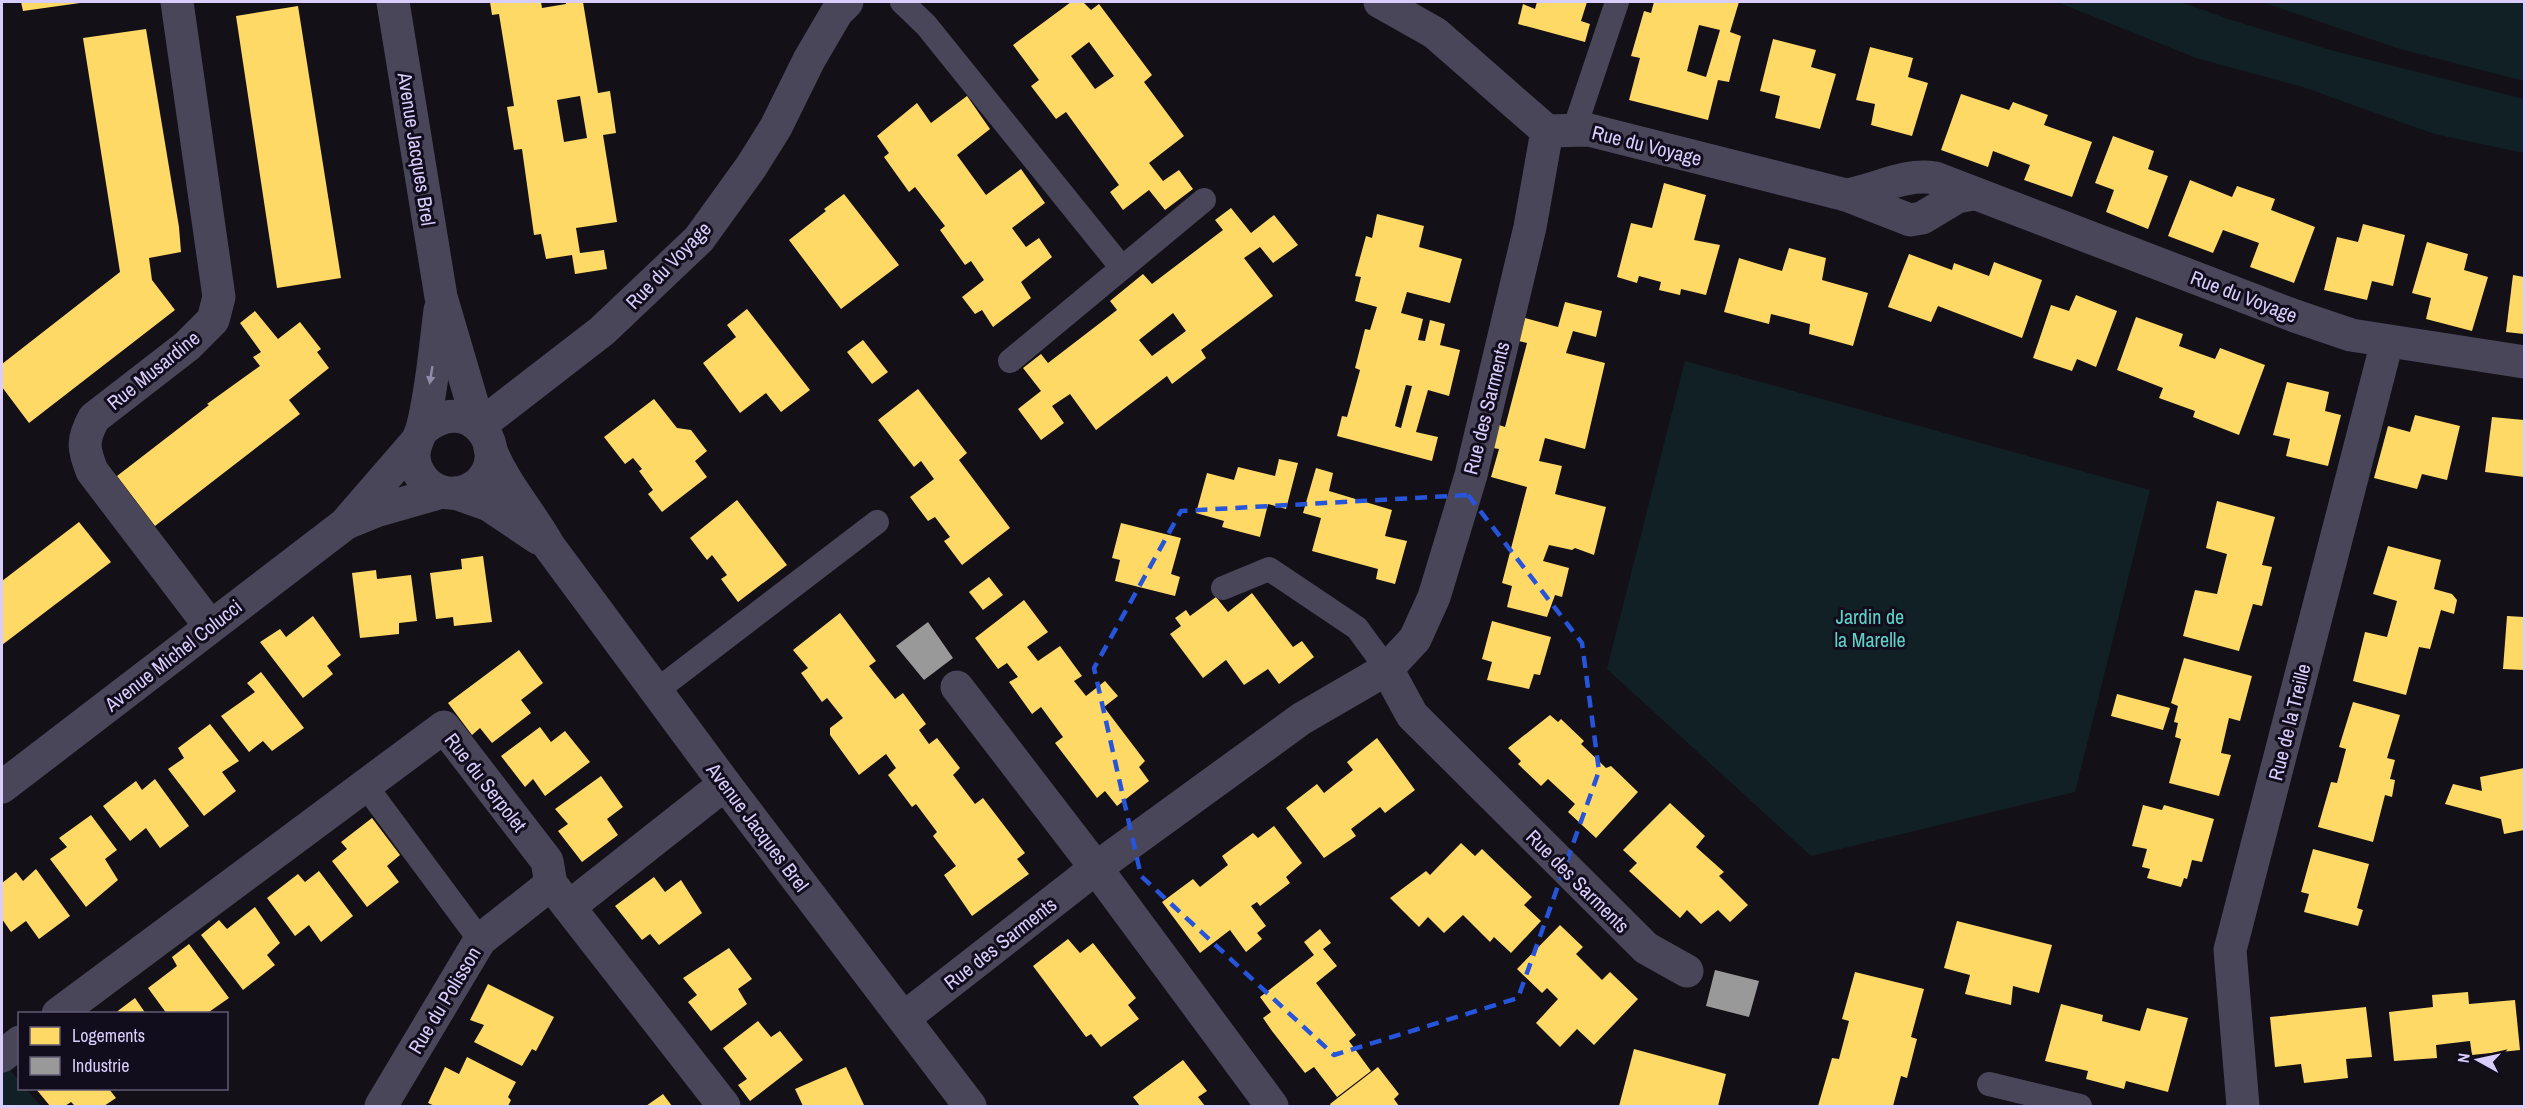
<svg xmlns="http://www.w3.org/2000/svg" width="2526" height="1108" font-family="'Archivo Narrow',sans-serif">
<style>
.green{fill:#112024}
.homes{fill:#ffd966;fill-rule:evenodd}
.industry{fill:#999}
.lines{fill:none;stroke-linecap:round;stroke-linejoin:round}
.lane{stroke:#494659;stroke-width:24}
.street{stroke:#494659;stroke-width:33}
.oneway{fill:#918aaa}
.marked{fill:none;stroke:#2654da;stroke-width:4.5;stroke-dasharray:12 8;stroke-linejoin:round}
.labels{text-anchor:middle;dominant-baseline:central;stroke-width:6;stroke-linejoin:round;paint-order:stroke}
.street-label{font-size:20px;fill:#d9cdfb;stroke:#120d1c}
.park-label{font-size:20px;fill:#60d3c8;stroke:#120d1c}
</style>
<rect width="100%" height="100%" fill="#131018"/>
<g class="green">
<polygon points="2057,2 2181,2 2228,19 2327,49 2524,99 2524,153 2434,134 2303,87 2196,58"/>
<polygon points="2262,2 2524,2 2524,81 2400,49"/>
<polygon points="1685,361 2150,490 2075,792 1811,856 1607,669"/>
<polygon points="7,1066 19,1081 20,1088 26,1089 41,1106 2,1106 2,1071"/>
</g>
<g class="homes">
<polygon points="21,2 79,2 80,3 23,11"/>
<path d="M490,2H541L542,8L566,4V2H583L598,93L610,91L616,133L603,135L617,222L576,228L580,253L604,250L607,269L575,274L572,255L546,259L541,234L534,235L522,149L514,150L507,107L514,106L499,14L492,15ZM580,96L587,138L564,142L557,100Z"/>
<path d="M1071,2H1083L1091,10L1099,4L1152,75L1144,82L1184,136L1149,163L1163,181L1179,170L1193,189L1165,210L1149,190L1123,210L1110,192L1119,185L1066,112L1056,119L1031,86L1039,80L1013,45ZM1089,42L1114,76L1095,89L1071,56Z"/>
<polygon points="1537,2 1587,2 1581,21 1590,24 1585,42 1518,24 1523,4 1535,9"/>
<path d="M1654,2H1739L1730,32L1741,36L1729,82L1718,80L1708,120L1629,100L1640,58L1631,56L1644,11L1651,13ZM1699,25L1720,30L1706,77L1687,71Z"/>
<polygon points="298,6 341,278 277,288 236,16"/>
<polygon points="146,29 179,227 181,252 149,258 152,280 175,310 29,423 2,387 2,364 120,272 83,38"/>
<polygon points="1773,39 1816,50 1811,67 1836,74 1820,129 1775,118 1780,96 1760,91"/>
<polygon points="1870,47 1913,58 1908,77 1928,83 1912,136 1871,125 1875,104 1856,100"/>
<polygon points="1961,94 2009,110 2013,102 2048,115 2044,125 2092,142 2072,197 2024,180 2030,165 1993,151 1988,167 1941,150"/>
<polygon points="967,96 990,129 957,155 986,195 1021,169 1045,203 1012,228 1026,247 1039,238 1052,257 1021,282 1031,298 993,327 982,310 975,314 962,297 984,280 971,261 965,265 940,230 945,226 915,187 909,192 884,157 889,153 877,136 917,103 931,123"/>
<polygon points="2113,136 2154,151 2148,169 2168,176 2148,229 2106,212 2114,190 2095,183"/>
<polygon points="2190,180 2232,197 2237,186 2275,199 2271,210 2315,227 2294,283 2250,267 2259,243 2223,230 2213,253 2168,236"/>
<polygon points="1664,183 1706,195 1694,240 1720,245 1706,295 1681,289 1680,295 1659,290 1661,282 1639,276 1637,283 1617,277 1631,223 1652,228"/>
<polygon points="844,194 899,265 841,309 789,240 826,211 824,209"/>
<path d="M1231,208L1251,233L1274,215L1298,245L1273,263L1260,247L1244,258L1273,296L1201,350L1206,358L1172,384L1167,376L1096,430L1070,394L1052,406L1064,423L1041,440L1018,409L1041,391L1023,368L1041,354L1048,363L1117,310L1110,301L1143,274L1152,284L1223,230L1215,220ZM1173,313L1186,331L1152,356L1139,340Z"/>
<path d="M1377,214L1424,226L1419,247L1462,259L1450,303L1407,292L1401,313L1423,319L1418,340L1425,341L1430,320L1445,324L1440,345L1460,350L1449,396L1428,390L1416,432L1438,437L1432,461L1337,436L1342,416L1347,417L1360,370L1355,368L1365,329L1370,330L1377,307L1355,301L1361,277L1355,276L1366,236L1372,238ZM1406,385L1412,386L1401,428L1395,426Z"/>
<polygon points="2363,224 2405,235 2393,286 2372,281 2367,300 2324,290 2337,237 2358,242"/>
<polygon points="2427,242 2468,254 2464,270 2488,277 2472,331 2426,319 2431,298 2412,293"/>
<polygon points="1789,248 1826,258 1822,280 1868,293 1853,346 1809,334 1810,324 1771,314 1769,324 1724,312 1739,258 1782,271"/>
<polygon points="1909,254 1952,270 1954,263 1989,276 1994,262 2042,280 2022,338 1938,306 1931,322 1888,307"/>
<polygon points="2513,275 2524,277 2524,334 2506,332"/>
<polygon points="2076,295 2117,311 2096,367 2077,359 2072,371 2033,358 2051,305 2069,311"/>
<polygon points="1565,302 1602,311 1596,337 1573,331 1566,353 1605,363 1585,449 1545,438 1539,461 1562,466 1555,494 1606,507 1594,555 1575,548 1572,550 1549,545 1543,561 1569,568 1562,597 1555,595 1547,617 1507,607 1512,586 1502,583 1527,487 1491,477 1499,449 1493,448 1499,425 1505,427 1527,343 1519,341 1525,318 1558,327"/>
<polygon points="747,309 810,390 781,412 766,393 740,413 703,363 736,337 727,325"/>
<polygon points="255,311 278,339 300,322 321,349 317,352 329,368 289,400 300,414 155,526 117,476 209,405 207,404 260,366 253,357 261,352 240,323"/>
<polygon points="2136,317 2183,334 2179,346 2198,353 2215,359 2220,348 2265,365 2239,435 2193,417 2195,411 2159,398 2163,388 2117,370"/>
<polygon points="863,340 888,372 872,384 847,352"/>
<polygon points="2287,382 2329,392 2325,411 2341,415 2328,466 2286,456 2290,439 2273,435"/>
<polygon points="918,389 967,453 959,460 1010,528 962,565 944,541 950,537 935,517 928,521 910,497 934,479 921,461 914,467 878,420"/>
<polygon points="654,399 677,428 691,430 707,451 695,461 707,477 662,512 648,494 653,490 639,471 642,469 633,458 625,464 604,437"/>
<polygon points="2415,415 2460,426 2447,480 2422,474 2417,489 2374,478 2388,426 2410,432"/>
<polygon points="2492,417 2524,420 2524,477 2485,472"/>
<polygon points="1279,459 1298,463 1286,509 1268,504 1260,537 1222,527 1224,521 1196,513 1207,473 1234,480 1238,467 1275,476"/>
<polygon points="1316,468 1333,473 1329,491 1392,510 1385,536 1407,541 1395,584 1376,579 1378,569 1312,551 1321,518 1303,513"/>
<polygon points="737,500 787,565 738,602 721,579 727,575 712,555 707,560 690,538"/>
<polygon points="2217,501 2275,517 2262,565 2272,567 2262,606 2253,604 2239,651 2183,636 2195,590 2217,594 2227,554 2206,548"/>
<polygon points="79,522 111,562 2,645 2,581"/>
<polygon points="1121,523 1181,538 1171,574 1180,577 1175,596 1115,581 1120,560 1112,558"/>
<polygon points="2388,546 2441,560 2434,589 2452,594 2457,600 2454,614 2441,610 2430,649 2419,647 2406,695 2353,681 2365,632 2387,637 2397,601 2373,594"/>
<polygon points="483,556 492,622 454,626 453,617 436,619 430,573 462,569 461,559"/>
<polygon points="376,570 377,579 411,575 417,621 399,623 399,634 360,638 352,573"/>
<polygon points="989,577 1003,595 983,610 969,592"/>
<polygon points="1252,593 1293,647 1302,641 1314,657 1279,684 1268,669 1244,685 1226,660 1203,678 1170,634 1181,626 1175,618 1186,610 1190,616 1216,597 1228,612"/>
<polygon points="1024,600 1048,632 1027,647 1038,661 1060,646 1082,676 1074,681 1086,696 1105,681 1118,696 1104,707 1145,761 1139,767 1149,781 1117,806 1105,791 1097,798 1055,743 1063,737 1041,707 1032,714 1009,682 1018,677 1007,663 998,669 975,638"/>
<polygon points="840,613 876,661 869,666 895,699 903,693 926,724 919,730 929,744 937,738 960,768 953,775 975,804 983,798 1025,853 1017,859 1029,874 972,916 944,875 956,866 933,836 937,832 916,804 912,807 888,775 896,768 886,754 859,775 830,735 830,728 843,718 827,698 822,702 801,673 808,668 793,650"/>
<polygon points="313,616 341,655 327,666 333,674 303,698 260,642 280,629 286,637"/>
<polygon points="2507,616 2524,617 2524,670 2503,669"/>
<polygon points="1492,621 1551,637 1540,675 1534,674 1529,689 1487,680 1492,662 1482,659"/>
<polygon points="519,650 543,683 521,700 531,713 492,743 480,728 472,735 448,703"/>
<polygon points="2184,658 2252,676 2240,721 2229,718 2221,753 2231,755 2219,796 2169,783 2181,739 2175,737 2178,723 2174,722 2178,706 2171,703"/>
<polygon points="261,672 304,728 272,751 263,741 249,752 221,716 255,692 247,683"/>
<polygon points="2117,694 2170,708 2163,730 2111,716"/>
<polygon points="2353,702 2400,715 2387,758 2395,760 2390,779 2395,780 2392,797 2385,795 2373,842 2318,827 2331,782 2337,783 2346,749 2339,747"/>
<polygon points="1550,715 1558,722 1561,719 1584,741 1581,744 1606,768 1611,766 1638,792 1596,838 1568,812 1575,804 1548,779 1541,786 1518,764 1521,761 1508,748"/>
<polygon points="210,724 239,761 222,772 236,791 204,816 168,769 184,758 178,748"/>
<polygon points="540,727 551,742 565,731 590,762 545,796 533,779 525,787 501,756"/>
<polygon points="1377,738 1415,790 1385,813 1380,807 1351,829 1356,836 1324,858 1286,808 1317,784 1324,793 1353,770 1347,762"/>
<polygon points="2524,768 2524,830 2504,834 2501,819 2445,804 2453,784 2482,791 2480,777"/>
<polygon points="601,776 623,807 607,819 618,835 582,862 558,831 568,824 555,809"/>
<polygon points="155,779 189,826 160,848 146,828 130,841 103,806 136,781 142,790"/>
<polygon points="1670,803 1705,836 1696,847 1724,872 1719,876 1748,905 1730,922 1718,910 1701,924 1687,910 1680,918 1629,871 1637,863 1623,850"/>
<polygon points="2143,805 2162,810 2164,805 2214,819 2202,862 2192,860 2187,879 2184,878 2181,887 2147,878 2150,869 2142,867 2147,849 2132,846"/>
<polygon points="91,815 117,850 105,859 118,880 86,907 50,859 67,847 59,838"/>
<polygon points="372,818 400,855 387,866 399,882 367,907 332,861 347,849 341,842"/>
<polygon points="1274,826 1302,863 1286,877 1290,883 1260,906 1257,902 1251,906 1266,926 1257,933 1262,939 1246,952 1230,930 1200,953 1162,902 1193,879 1200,887 1228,865 1222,856 1253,833 1258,838"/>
<polygon points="1461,843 1475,856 1482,849 1532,897 1524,905 1541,921 1511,953 1494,937 1490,942 1463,915 1444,933 1428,917 1419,927 1390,898 1426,871 1430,875"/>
<polygon points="2313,849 2369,864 2357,908 2363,910 2358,926 2304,912 2309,894 2301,892"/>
<polygon points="36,869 70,916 39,939 26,921 11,932 2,919 2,883 16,872 23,881"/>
<polygon points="319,871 353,916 321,942 309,925 295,936 267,898 298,874 305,882"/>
<polygon points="654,877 665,892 681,880 702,913 659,945 650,934 642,940 615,906"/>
<polygon points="255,907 280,943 267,955 275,965 243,990 201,935 219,920 227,929"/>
<polygon points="1957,921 2052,945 2039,993 2013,986 2011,1005 1965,994 1970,975 1944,968"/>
<polygon points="1560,925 1583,947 1576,954 1602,980 1610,972 1638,999 1594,1045 1577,1029 1560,1047 1536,1023 1558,999 1547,988 1542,993 1517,969"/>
<polygon points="1320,929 1331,943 1323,949 1337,966 1316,983 1356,1035 1349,1041 1371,1071 1337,1097 1314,1067 1305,1073 1272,1031 1263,1018 1271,1012 1260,997 1314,955 1304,942"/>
<polygon points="1068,939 1080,953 1093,943 1136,998 1128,1005 1139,1019 1101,1047 1091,1034 1086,1037 1033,966"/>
<polygon points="189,944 229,998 206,1014 167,1014 148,988 177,966 172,957"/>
<polygon points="729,948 752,979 738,989 747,1004 711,1031 688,1002 697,995 683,978"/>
<polygon points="1855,972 1924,989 1911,1037 1917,1039 1907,1078 1901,1076 1893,1106 1818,1106 1832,1058 1839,1059 1849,1021 1842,1019"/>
<polygon points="488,984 554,1017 536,1051 532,1049 522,1066 474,1042 484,1025 470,1020"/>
<polygon points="2468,992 2469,1004 2515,1000 2520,1050 2472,1055 2470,1041 2436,1045 2437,1058 2394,1061 2389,1012 2433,1007 2432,995"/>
<polygon points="135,998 146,1014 115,1014 119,1010"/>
<polygon points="2061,1004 2103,1015 2102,1021 2140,1031 2147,1008 2188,1018 2168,1092 2126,1081 2124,1089 2086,1079 2088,1071 2045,1061"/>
<polygon points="2366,1007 2372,1057 2346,1059 2348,1078 2304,1083 2301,1064 2275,1067 2270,1017"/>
<polygon points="758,1021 771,1037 780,1031 803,1060 750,1101 738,1085 747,1079 723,1048"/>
<polygon points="1634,1049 1726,1074 1718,1106 1619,1106"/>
<polygon points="467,1057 516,1082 508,1097 511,1100 508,1106 435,1106 428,1103 445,1067 459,1074"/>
<polygon points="1183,1060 1207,1091 1198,1097 1205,1106 1140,1106 1133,1097"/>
<polygon points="846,1067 864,1105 803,1106 795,1089"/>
<polygon points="1378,1067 1399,1094 1394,1099 1399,1106 1331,1106 1330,1104"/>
<polygon points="36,1089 109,1089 116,1098 104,1106 75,1106 71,1102 65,1106 50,1106"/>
<polygon points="663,1094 672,1106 646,1106"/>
</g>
<g class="industry">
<polygon points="928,622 953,658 924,680 896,646"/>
<polygon points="1715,970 1759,981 1749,1017 1706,1006"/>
</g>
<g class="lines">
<g class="lane">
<polyline points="902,2 926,25 1122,268"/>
<polyline points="1574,130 1617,2"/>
<polyline points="1010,361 1204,200"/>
<polyline points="1223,588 1269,569 1357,628 1387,669"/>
<polyline points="656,691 877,522"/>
<polyline points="365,785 480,940"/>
<polyline points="1989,1084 2080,1106"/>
</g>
<g class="street">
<path d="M177,2L219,297L213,320L187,346L94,418C82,440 83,448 92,471L210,626"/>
<polyline points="393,2 441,297 479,426 602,331 699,239 751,167 776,127 809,60 837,12 847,2"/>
<polyline points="1380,2 1435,33 1547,131 1589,130 1846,195 1910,220 1922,218 1957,197 1973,194"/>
<polyline points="1547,131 1530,227 1471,475 1434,597 1415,639 1387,669 1412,715 1646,948 1687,971"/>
<path d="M1846,195C1877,190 1904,173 1935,178L2295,316L2351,335L2524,362"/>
<path d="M422,430C470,388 514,452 478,484C468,492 455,495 443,492C427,488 414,472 414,455C414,445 419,438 422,429C432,391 435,349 440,310"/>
<path d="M490,448C502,481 531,514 549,546L725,784L970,1106"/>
<polyline points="455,493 489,505 538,538"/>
<polyline points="349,522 376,511 442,492"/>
<polyline points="957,687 1096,868 1272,1106"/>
<polyline points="2,787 345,524 416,442"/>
<polyline points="569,907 725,784"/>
<polyline points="58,1014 444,727 547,861 551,884 724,1106"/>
<polyline points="904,1018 1096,868 1301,719 1387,669"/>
<polyline points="2,1056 20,1042"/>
<polyline points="381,1106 480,940 551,884"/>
<polyline points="2243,1106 2230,950 2387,342"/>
</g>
</g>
<defs><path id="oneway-solid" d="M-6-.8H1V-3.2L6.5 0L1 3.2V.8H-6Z" transform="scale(1.5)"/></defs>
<use class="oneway" href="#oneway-solid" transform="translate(431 375) rotate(99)"/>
<path class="marked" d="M1468,495L1582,643L1599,771L1518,998L1334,1055L1141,876L1094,668L1181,511Z"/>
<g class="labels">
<g class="street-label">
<text transform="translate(1647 145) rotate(14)">Rue du Voyage</text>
<text transform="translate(417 149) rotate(81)">Avenue Jacques Brel</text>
<text transform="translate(668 265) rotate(-46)">Rue du Voyage</text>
<text transform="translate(2244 296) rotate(21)">Rue du Voyage</text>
<text transform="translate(153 370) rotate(-39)">Rue Musardine</text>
<text transform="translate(1486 408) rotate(-76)">Rue des Sarments</text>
<text transform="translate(173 655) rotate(-38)">Avenue Michel Colucci</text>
<text transform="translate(2289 722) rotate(-76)">Rue de la Treille</text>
<text transform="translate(486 782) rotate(52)">Rue du Serpolet</text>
<text transform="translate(758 827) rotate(53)">Avenue Jacques Brel</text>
<text transform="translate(1578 881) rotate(45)">Rue des Sarments</text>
<text transform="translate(1000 943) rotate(-38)">Rue des Sarments</text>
<text transform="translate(444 1000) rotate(-59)">Rue du Polisson</text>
</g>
<g class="park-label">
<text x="1870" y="616">Jardin de<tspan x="1870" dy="23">la Marelle</tspan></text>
</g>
</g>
<rect width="2526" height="1108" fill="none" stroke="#d9cdfb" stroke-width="6"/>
<rect x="18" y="1012" width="210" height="78" fill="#120d1c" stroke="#625a75" stroke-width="1.5"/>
<rect x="30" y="1027" width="30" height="18" fill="#ffd966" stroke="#625a75" stroke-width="1.5"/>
<text x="72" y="1042" font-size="18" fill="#d9cdfb">Logements</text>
<rect x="30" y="1057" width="30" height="18" fill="#999999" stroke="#625a75" stroke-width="1.5"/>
<text x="72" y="1072" font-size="18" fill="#d9cdfb">Industrie</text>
<g transform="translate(2478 1060) rotate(278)" stroke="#120d1c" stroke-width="4.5" paint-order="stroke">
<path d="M0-4.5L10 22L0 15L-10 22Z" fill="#d9cdfb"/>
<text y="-9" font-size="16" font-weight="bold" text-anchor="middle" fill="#d9cdfb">N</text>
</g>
</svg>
